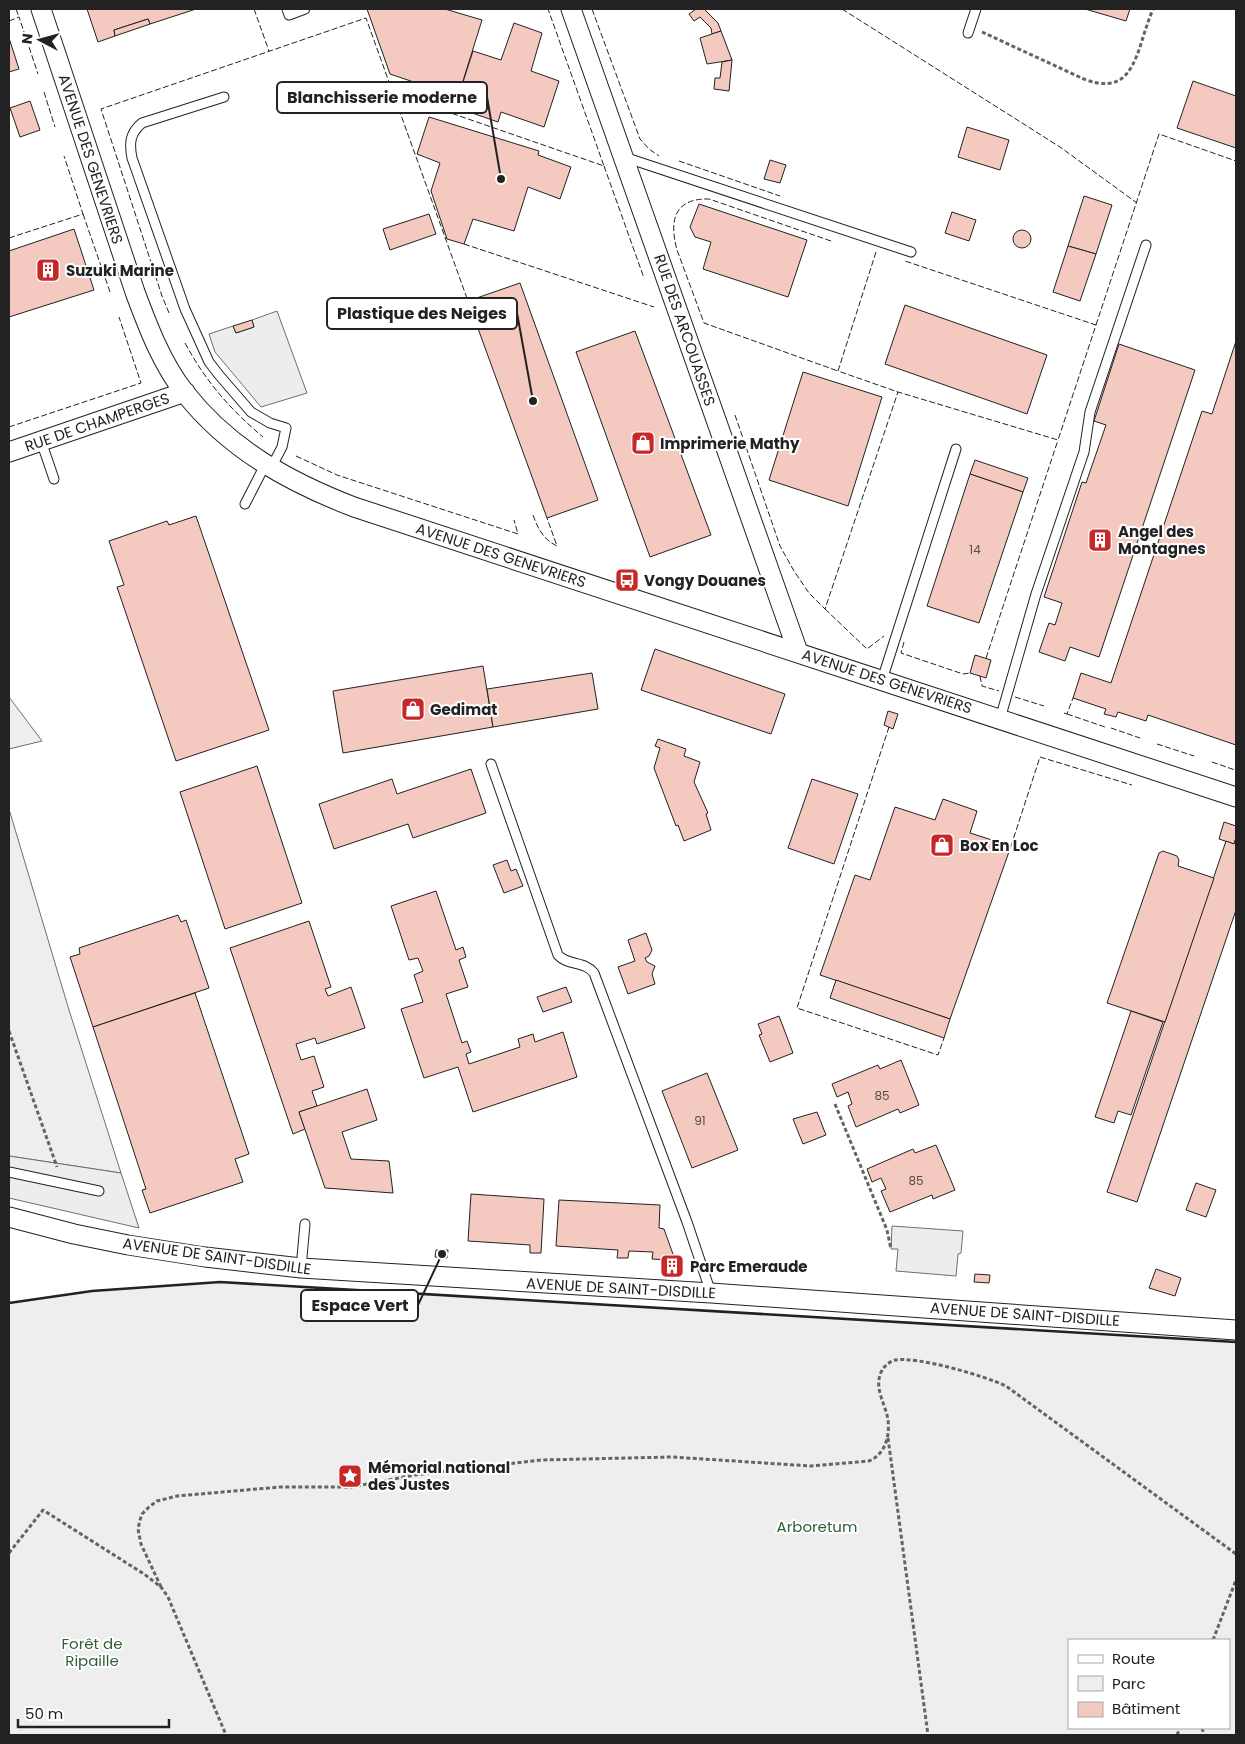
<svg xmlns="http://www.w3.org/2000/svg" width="1245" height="1744" font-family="Poppins,sans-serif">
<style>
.green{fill:#eee;stroke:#6f6f6f;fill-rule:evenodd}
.parking{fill:#ededed;stroke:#6f6f6f}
.building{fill:#f3c9c0;stroke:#222}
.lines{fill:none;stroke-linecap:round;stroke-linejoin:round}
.service-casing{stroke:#222;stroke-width:11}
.minor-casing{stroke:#222;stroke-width:21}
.path{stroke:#646464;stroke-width:3;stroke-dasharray:4 2.5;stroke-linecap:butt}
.service{stroke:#fff;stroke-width:9}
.minor{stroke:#fff;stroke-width:19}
.fence{stroke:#222;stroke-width:1;stroke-dasharray:6 2.5;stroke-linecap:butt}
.wall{stroke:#222;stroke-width:2.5}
.labels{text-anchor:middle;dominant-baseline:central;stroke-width:4;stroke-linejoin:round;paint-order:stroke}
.number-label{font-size:12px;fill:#564c4a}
.street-label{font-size:15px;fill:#222;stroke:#fff}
.poi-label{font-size:15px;font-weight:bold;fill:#222;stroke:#fff;text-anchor:start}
.park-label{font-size:15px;fill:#2f5e38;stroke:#fff}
.leader{fill:none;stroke:#222;stroke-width:2}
.callout-dot{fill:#222;stroke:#fff;stroke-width:2}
.callout{fill:#fff;stroke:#222;stroke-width:2}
.callout-label{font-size:16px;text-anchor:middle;font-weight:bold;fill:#222}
</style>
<rect width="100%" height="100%" fill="#fff"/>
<g class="green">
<polygon points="9,697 42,741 9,749"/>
<polygon points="9,809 69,1010 121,1173 9,1156"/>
<path d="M220,1282L1236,1342V1735H9V1303L92,1291ZM1229,1640V1728H1069V1640Z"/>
</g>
<g class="parking">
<polygon points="277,311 307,393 261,407 215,352 209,334 233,326 236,333 254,327 252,320"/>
<polygon points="9,1156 121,1173 139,1228 9,1198"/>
<polygon points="892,1226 963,1231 961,1253 958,1254 956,1276 896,1271 898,1249 891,1249"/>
</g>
<g class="building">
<polygon points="87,9 196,9 150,24 148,19 114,30 115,36 98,42"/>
<polygon points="367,9 445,9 482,20 458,97 390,74"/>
<polygon points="696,9 704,9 718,23 721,31 712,34 711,28 700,17 694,21 689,14"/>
<polygon points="1085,9 1130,9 1126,21"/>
<polygon points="148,19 150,24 115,36 114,30"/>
<polygon points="514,23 542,33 531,71 559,81 544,127 501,112 498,122 455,107 473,51 501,60"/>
<polygon points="721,31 732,60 707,64 700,38"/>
<polygon points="9,38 19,69 9,72"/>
<polygon points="732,60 729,91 714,89 715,78 720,78 722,62"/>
<polygon points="1193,81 1236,96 1236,148 1177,128"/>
<polygon points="30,101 40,130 20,137 10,108"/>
<polygon points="429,117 539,151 538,155 571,167 560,199 528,187 514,231 473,219 464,244 447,239 431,191 440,163 417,154"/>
<polygon points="967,127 1009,140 1000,170 958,157"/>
<polygon points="770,160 786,165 780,183 764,179"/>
<polygon points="1084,196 1112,205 1096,254 1068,246"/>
<polygon points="699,204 807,240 788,297 703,269 711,242 695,237 690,227"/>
<polygon points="952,212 976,220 969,241 945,233"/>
<polygon points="429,214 436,234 390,250 383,229"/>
<polygon points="74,229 94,290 9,317 9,251"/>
<circle cx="1022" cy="239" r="9"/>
<polygon points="1068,246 1096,254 1080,301 1053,292"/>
<polygon points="520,283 598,500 547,518 468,301"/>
<polygon points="905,305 1047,355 1027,414 885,364"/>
<polygon points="252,320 254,327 236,333 233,326"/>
<polygon points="635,331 711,535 650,557 576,352"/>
<polygon points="1236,341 1236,745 1148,715 1146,721 1118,712 1116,717 1104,714 1106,709 1073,698 1081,673 1111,683 1202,411 1212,414"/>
<polygon points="1119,344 1195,370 1099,657 1070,647 1065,661 1039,652 1049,623 1055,625 1062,603 1044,597 1082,482 1086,483 1106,425 1094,421"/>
<polygon points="803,372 882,397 848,506 769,480"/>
<polygon points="975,460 1028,478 1023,492 970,474"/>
<polygon points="970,474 1023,492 979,623 927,606"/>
<polygon points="196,516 269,730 176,761 117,587 124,585 109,541 167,521 169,525"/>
<polygon points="655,649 785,694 771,734 641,690"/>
<polygon points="975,655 991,660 986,678 970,673"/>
<polygon points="483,666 493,727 343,753 333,691"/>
<polygon points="592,673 598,709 493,727 487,689"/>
<polygon points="888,711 898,714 893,729 884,725"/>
<polygon points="658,739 686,749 684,756 700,762 694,782 708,813 706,814 711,830 684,841 678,825 676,826 654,768 660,748 655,746"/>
<polygon points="257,766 302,903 225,929 180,792"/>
<polygon points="471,769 486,813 413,838 408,824 334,849 319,804 392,779 397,794"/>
<polygon points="812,779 858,794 834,864 788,848"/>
<polygon points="943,799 977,811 970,833 1011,846 950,1019 820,975 855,875 870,880 895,807 935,820"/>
<polygon points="1224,822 1236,826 1236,838 1234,844 1219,839"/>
<polygon points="1236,838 1236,910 1137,1202 1107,1192 1226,841 1234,844"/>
<polygon points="1163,851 1177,856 1179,860 1178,866 1214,878 1165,1022 1107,1003 1159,853"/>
<polygon points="507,860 511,871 516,869 523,886 504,893 493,865"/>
<polygon points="436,891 456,950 463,947 466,957 459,960 468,987 446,994 462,1043 467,1041 471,1052 466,1054 469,1064 520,1047 518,1039 533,1034 535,1042 563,1032 577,1077 473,1112 458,1067 424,1078 401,1009 423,1002 414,975 423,971 418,958 409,960 391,906"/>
<polygon points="178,915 181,922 186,920 209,988 93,1027 70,957 80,954 79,948"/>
<polygon points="309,921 331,987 325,989 328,996 351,987 365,1028 317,1044 315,1038 296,1044 301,1060 314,1056 324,1087 312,1091 317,1106 299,1112 305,1129 293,1134 230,948"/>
<polygon points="646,933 652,950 649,956 645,958 647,962 655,966 652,974 655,984 628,994 618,967 635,961 628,940"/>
<polygon points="836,980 950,1019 944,1038 830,998"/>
<polygon points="566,987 572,1002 543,1012 537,997"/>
<polygon points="195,993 249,1154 235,1159 243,1182 150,1213 142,1190 146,1189 93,1027"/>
<polygon points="1131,1011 1163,1022 1131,1115 1118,1111 1114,1123 1095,1117"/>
<polygon points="779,1016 793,1053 770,1062 759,1035 762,1034 758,1024"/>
<polygon points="901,1060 919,1105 900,1113 898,1109 856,1127 848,1106 852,1104 848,1092 837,1097 832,1084 878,1065 880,1069"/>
<polygon points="707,1073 738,1150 692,1168 662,1091"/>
<polygon points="367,1089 377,1120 342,1132 351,1159 389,1161 393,1193 325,1188 299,1112"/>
<polygon points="817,1112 826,1135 803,1144 793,1119"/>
<polygon points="936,1145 955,1190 933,1199 932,1195 890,1212 881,1191 886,1189 881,1178 872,1182 867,1169 913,1149 915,1153"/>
<polygon points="1196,1183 1216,1190 1206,1217 1186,1210"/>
<polygon points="471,1194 544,1199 541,1253 530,1253 530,1245 468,1241"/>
<polygon points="559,1200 660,1205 659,1228 664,1229 674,1257 670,1260 652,1259 653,1252 629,1251 628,1258 617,1258 618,1250 556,1246"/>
<polygon points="436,1250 448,1250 447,1258 435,1257"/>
<polygon points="668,1261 676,1262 676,1271 668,1271"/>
<polygon points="1156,1269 1181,1278 1175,1296 1149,1288"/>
<polygon points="975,1274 990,1275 989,1283 974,1282"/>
</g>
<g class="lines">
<g class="service-casing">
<g id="service">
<polyline points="287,9 289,15 305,9"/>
<polyline points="968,33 976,9"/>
<path d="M224,97L142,123C130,133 129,143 132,158L185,309L209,362L219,375L251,412L270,423L286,428L282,447L271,468"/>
<polyline points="624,157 911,252"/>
<polyline points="41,441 54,479"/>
<polyline points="245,504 265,465"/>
<polyline points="882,680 956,449"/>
<polyline points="1000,719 1036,594 1084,452 1090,412 1146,245"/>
<path d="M491,764L558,955C568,966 585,961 594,973L687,1222L711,1293"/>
<polyline points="9,1172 99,1191"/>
<polyline points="301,1268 305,1224"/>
</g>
</g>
<g class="minor-casing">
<g id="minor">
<path d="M41,9L135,292C148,327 162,364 185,393C229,449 289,482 354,507L1236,797"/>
<polyline points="571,9 798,652"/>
<polyline points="9,452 185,392"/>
<polyline points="9,1217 74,1234 128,1245 205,1257 301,1268 711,1293 1236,1330"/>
</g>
</g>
<g class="path">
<path d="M982,32L1086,80C1119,91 1130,76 1140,47C1144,34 1148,21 1153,9"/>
<polyline points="9,1031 57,1167"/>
<polyline points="835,1104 887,1230 891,1249"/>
<polyline points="888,1438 928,1735"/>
<polyline points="9,1553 43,1510 144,1574 161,1587 168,1597 226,1735"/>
<path d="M161,1587L141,1544L138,1529L140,1520L142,1514L149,1507L157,1501L177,1496L280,1487H351L415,1475L541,1460L672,1457L811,1466L869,1461C885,1454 890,1437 888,1420C886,1405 875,1391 880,1375C882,1368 888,1362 895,1360C917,1356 985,1376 1006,1386L1236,1554"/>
<polyline points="1213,1640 1236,1580"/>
<polyline points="1202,1728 1204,1735"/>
<polyline points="1177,1735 1180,1728"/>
</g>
<use href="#service" class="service"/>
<use href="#minor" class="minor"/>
<g class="fence">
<polyline points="16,9 19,17"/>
<polyline points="254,9 269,51"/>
<polyline points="592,9 640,139 649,149 659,156"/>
<polyline points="842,9 1060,147 1137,203"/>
<polyline points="9,21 19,17 38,74"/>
<polyline points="44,92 55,127"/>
<polyline points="393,93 468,301"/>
<polyline points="679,161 780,196"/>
<polyline points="604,166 644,278"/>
<polyline points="83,214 110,292"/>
<polyline points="9,238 83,214 64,156"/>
<path d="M831,241L709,199C674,198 669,221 677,250L704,323L838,371"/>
<polyline points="464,244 654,307"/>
<polyline points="876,252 838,371 898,392 1058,440 1096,325 905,261"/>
<polyline points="169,313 162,296 101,109 366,18 393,93 604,166 548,9"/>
<polyline points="1096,325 1159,134 1236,161"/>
<path d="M185,343C206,382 230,409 263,437"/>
<polyline points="735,415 780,546 794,571 809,593 825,609 898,392"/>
<polyline points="9,427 141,383 119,317"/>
<polyline points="296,456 337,475 518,534 514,520"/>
<path d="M533,515C538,529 543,539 557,546L547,518"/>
<polyline points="825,609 867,649 884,636"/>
<polyline points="904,642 901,653 963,674 970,673"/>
<polyline points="986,658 1058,440"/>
<polyline points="980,676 982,686 999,691"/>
<polyline points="1015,697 1044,706"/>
<polyline points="1064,713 1067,714 1073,698"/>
<polyline points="1067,714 1105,727"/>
<polyline points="889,727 797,1008 938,1055 944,1038"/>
<polyline points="1111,728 1140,738"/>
<polyline points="1157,744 1194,756"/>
<polyline points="1212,762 1235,770 1236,766"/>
<polyline points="1011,846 1040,757 1132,785"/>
</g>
<polyline class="wall" points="9,1303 92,1291 220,1282 1236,1342"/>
</g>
<defs>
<g id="building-square" transform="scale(1.25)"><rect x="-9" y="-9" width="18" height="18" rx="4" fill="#c62828" stroke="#fff"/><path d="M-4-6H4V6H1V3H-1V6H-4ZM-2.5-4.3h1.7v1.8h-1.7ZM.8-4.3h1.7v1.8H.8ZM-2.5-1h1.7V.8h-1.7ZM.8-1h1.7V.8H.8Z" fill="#fff"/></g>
<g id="shop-square" transform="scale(1.25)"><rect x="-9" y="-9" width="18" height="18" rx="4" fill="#c62828" stroke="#fff"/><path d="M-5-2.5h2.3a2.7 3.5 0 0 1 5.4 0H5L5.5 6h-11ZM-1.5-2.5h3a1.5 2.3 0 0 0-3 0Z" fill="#fff"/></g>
<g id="bus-square" transform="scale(1.25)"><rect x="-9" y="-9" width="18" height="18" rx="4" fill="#c62828" stroke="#fff"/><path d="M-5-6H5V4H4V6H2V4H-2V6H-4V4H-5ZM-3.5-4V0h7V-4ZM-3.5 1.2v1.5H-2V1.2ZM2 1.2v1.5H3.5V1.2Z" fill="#fff"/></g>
<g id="sight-square" transform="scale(1.25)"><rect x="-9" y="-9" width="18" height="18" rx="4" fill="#c62828" stroke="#fff"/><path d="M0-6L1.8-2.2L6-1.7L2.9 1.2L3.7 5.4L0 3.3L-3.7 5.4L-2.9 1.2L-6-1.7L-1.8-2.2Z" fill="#fff"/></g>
</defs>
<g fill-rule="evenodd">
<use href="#building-square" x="48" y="270"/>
<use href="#shop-square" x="643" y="443"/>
<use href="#building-square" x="1100" y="540"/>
<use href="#bus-square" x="627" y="580"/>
<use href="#shop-square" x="413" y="709"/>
<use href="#shop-square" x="942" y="845"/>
<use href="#building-square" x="672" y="1266"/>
<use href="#sight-square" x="350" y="1476"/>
</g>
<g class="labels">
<g class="number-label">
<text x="975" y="549">14</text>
<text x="882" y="1095">85</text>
<text x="700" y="1120">91</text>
<text x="916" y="1180">85</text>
</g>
<g class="street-label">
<text transform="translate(91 159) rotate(72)">AVENUE DES GENEVRIERS</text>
<text transform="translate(685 330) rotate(71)">RUE DES ARCOUASSES</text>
<text transform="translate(97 422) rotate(-19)">RUE DE CHAMPERGES</text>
<text transform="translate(501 555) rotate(18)">AVENUE DES GENEVRIERS</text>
<text transform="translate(887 681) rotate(18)">AVENUE DES GENEVRIERS</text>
<text transform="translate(217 1256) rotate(8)">AVENUE DE SAINT-DISDILLE</text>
<text transform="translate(621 1288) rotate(3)">AVENUE DE SAINT-DISDILLE</text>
<text transform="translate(1025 1314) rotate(4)">AVENUE DE SAINT-DISDILLE</text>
</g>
<g class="poi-label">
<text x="66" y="270">Suzuki Marine</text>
<text x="660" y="443">Imprimerie Mathy</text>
<text x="1118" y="531">Angel des<tspan x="1118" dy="17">Montagnes</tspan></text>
<text x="644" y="580">Vongy Douanes</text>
<text x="430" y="709">Gedimat</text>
<text x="960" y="845">Box En Loc</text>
<text x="690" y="1266">Parc Emeraude</text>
<text x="368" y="1467">Mémorial national<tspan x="368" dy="17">des Justes</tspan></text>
</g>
<g class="park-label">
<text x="817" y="1526">Arboretum</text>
<text x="92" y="1643">Forêt de<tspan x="92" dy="17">Ripaille</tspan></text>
</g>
</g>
<path class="leader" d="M501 179L487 97M533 401L517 313M442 1254L418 1305"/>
<g class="callout-dot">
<circle cx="501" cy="179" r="5"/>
<circle cx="533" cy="401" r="5"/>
<circle cx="442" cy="1254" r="5"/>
</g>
<g class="callout">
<rect x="277" y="82" width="210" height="31" rx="5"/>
<rect x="327" y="298" width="190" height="31" rx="5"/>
<rect x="301" y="1290" width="117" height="31" rx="5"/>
</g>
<g class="callout-label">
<text x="382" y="103">Blanchisserie moderne</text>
<text x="422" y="319">Plastique des Neiges</text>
<text x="360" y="1311">Espace Vert</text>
</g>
<rect width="1245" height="1744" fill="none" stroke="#222222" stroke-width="20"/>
<rect x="1068" y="1639" width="162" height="90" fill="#ffffff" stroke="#a7a7a7"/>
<rect x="1078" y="1655" width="25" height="8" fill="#ffffff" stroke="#a7a7a7"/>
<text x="1112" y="1664" font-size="15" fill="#222222">Route</text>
<rect x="1078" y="1676" width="25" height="15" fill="#eeeeee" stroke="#a7a7a7"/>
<text x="1112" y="1689" font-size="15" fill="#222222">Parc</text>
<rect x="1078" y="1702" width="25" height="15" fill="#f3c9c0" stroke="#a7a7a7"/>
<text x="1112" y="1714" font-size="15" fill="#222222">Bâtiment</text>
<g transform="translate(40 40) rotate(276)" stroke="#ffffff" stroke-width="4" paint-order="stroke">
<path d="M0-4L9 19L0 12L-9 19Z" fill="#222222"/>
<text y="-8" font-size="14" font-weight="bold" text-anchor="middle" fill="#222222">N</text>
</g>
<path d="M18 1719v8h151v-8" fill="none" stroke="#222222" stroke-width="2.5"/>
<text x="25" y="1719" font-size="15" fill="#222222" stroke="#ffffff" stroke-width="4" paint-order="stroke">50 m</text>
</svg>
